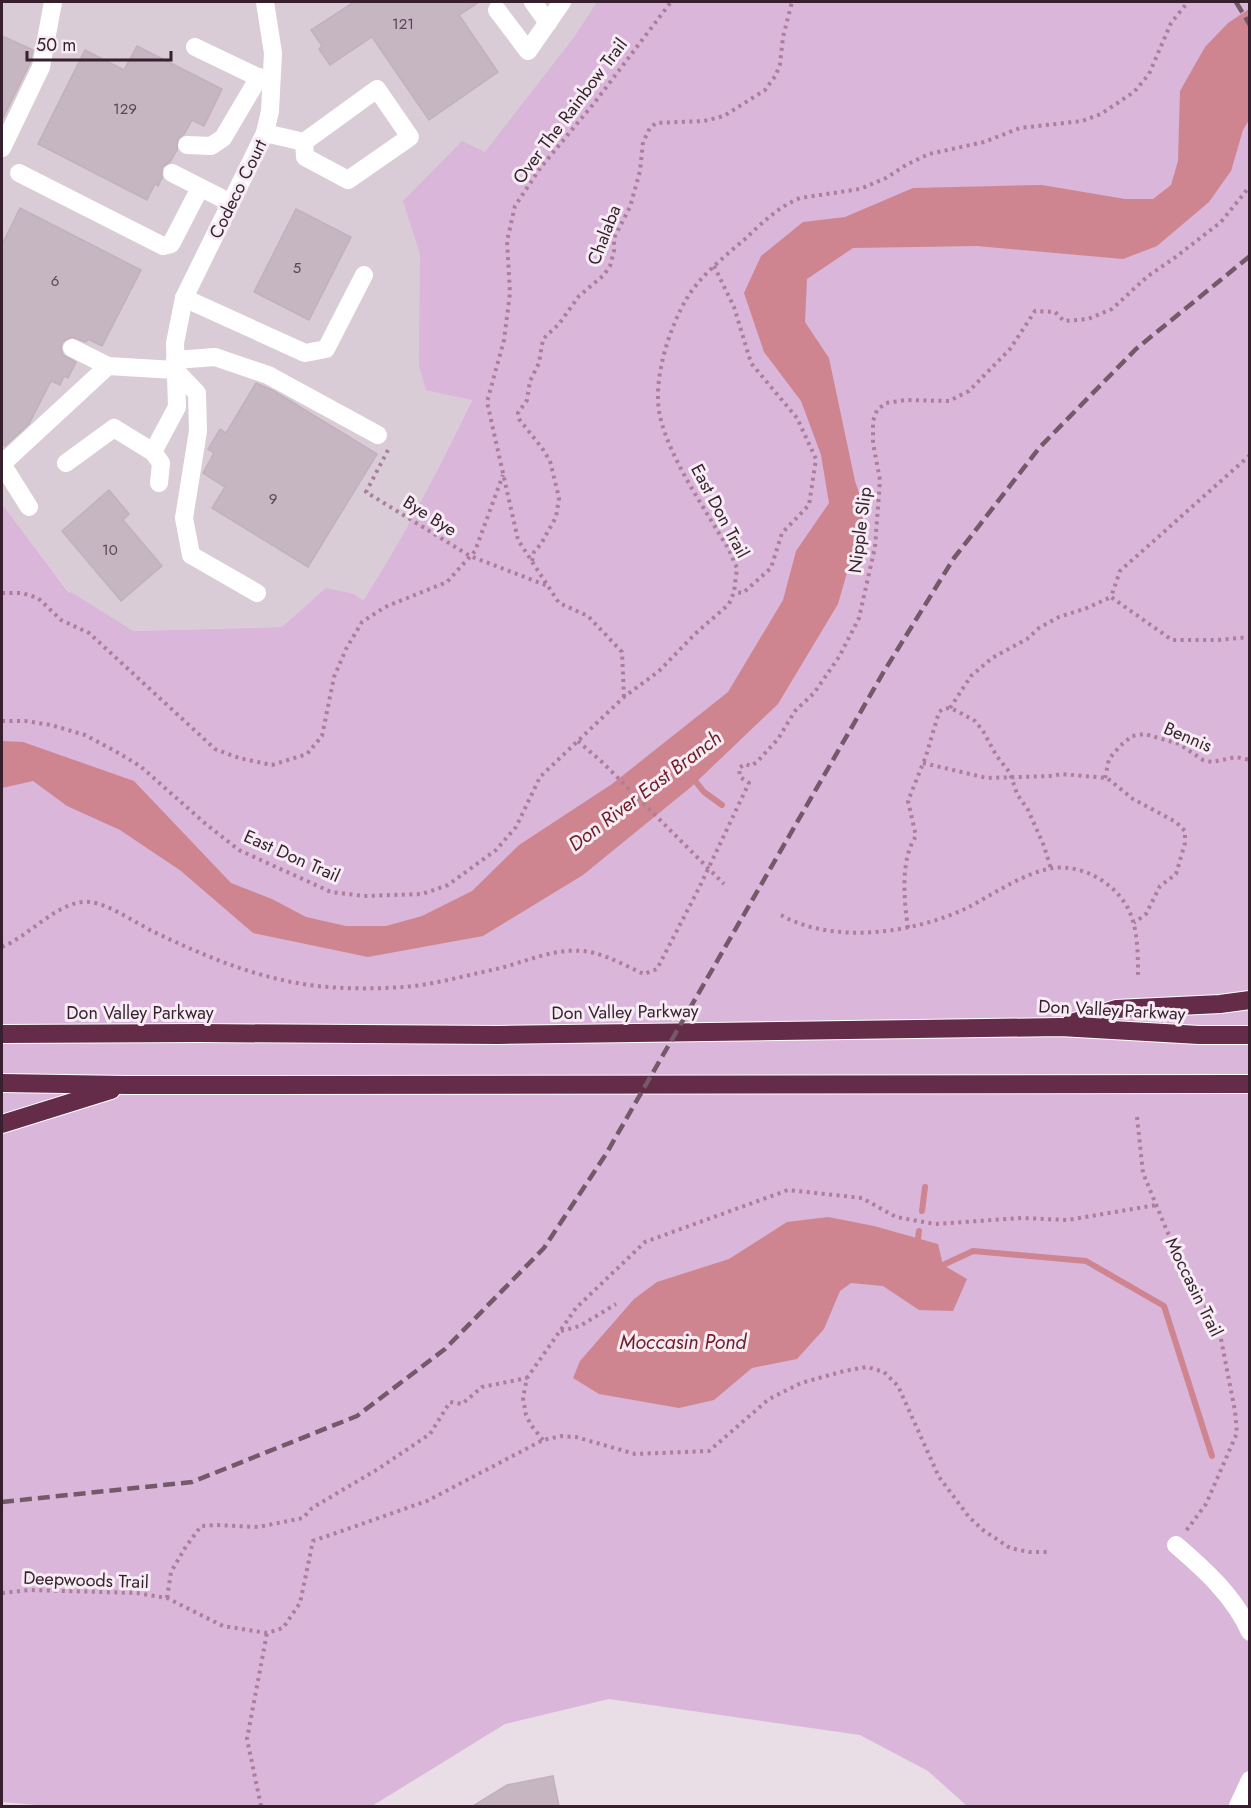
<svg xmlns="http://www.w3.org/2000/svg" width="1251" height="1808" font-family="Jost,sans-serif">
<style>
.built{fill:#d9ccd6}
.green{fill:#d9b6da}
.water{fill:#cf8590}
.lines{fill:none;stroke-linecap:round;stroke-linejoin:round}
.stream{stroke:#cf8590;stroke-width:6}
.building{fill:#c6b6c2;stroke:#c2b0bd;stroke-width:1.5}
.highway-casing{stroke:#fff;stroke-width:20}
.path{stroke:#ac7e9b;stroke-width:4;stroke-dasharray:3 4.5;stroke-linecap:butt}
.minor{stroke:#fff;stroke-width:18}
.highway{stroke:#642c48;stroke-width:18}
.rail{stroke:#745969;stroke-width:4.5;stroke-dasharray:12 6;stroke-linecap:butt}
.labels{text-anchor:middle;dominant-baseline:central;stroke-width:6;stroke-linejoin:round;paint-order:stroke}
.number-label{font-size:15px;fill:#5c4552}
.street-label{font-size:18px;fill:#381f2d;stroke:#f6edf4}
.water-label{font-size:20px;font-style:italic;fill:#721b27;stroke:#f6edf4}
</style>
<rect width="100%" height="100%" fill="#e9dde6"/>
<polygon class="built" points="2,2 637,2 475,393 433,481 388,562 348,625 99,632 2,504"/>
<path class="green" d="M597,2H1249V1806H967L928,1771L860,1735L609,1699L505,1724L372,1806H49L2,1802V504L69,593L71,592L133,631L282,627L326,588L354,594L363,601C405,536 439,469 472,400L426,390L419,365L420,254L403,201L462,141L485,152L575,36Z"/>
<g class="water">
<polygon points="1249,9 1249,120 1243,130 1231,171 1209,202 1157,246 1123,259 977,246 853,248 807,279 805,322 829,358 855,481 865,510 838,604 778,704 691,787 583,875 483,936 368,957 253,933 181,871 120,830 67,806 33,781 2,788 2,741 23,742 134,781 231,883 272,899 306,917 346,926 386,926 422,916 472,891 519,845 612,784 728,692 783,600 796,551 829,503 821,455 801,401 764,352 744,293 761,256 803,222 845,217 913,188 1042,185 1125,199 1153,199 1171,185 1178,161 1180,91 1205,47 1228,23"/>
<polygon points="828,1217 874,1226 938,1244 943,1265 967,1279 953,1311 919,1310 883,1286 851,1283 840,1291 824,1329 797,1359 752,1368 714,1400 679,1408 599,1394 573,1378 580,1361 634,1299 657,1282 729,1259 787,1222"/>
</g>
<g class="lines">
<g class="stream">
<polyline points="692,777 704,792 722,805"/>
<polyline points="922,1211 925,1187"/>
<polyline points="918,1238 919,1231"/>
<polyline points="943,1265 973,1251 1086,1261 1164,1306 1212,1456"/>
</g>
</g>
<g class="building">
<polygon points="354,2 479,2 459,15 498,72 429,120 372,37 330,65 319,49 322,46 311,30"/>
<polygon points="2,36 33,50 30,63 2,120"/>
<polygon points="137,46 222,89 204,126 192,120 184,134 178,139 177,150 170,162 162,167 162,178 158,186 155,184 147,200 38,144 85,50 124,70"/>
<polygon points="20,208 141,270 102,346 88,339 86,342 72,337 62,342 61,348 63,355 76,362 68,378 64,376 60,385 51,381 29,424 5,446 2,444 2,245"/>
<polygon points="296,209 351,237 309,320 254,292"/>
<polygon points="256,383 274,391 377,454 308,567 212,508 225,487 203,473 214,453 208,449 220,429 226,433"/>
<polygon points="109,490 129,514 123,520 162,566 121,601 62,531"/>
<polygon points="553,1776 559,1806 473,1806 507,1785"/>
</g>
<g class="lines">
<g class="highway-casing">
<g id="highway">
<polyline points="1071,1023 1116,1009 1220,1004 1250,1000"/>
<polyline points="2,1034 199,1033 499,1035 1060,1027 1199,1035 1250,1035"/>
<polyline points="2,1083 127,1085 1250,1084"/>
<polyline points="2,1124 111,1090"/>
</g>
</g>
<g class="path">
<polyline points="714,266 734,307 751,363 797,418 816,459 809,505 782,533 771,568 743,593 734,592"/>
<polyline points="388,450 366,492 470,556 548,586"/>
<polyline points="1250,455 1120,571 1111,597 1172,640 1218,640 1250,637"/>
<polyline points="532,561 534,552 541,544 556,517 559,498 550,461 542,448 519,419 518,413 527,400 530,381 539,363 543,339 559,324 579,296 604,275 610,266 614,251 614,238 630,207 640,171 643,142 650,128 656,123 704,121 724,116 765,90 776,75 780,64 783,37 792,2"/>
<polyline points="2,593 22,593 38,598 61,620 89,633 215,749 239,758 272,765 307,754 322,736 334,677 346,649 362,622 385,607 447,582 475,551 503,475"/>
<polyline points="624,697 622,652 588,616 559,603 518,540 487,402 504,340 510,293 507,241 515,206 541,167 595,102 671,2"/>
<polyline points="950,708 971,676 992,658 1027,639 1039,628 1059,617 1087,608 1111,597"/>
<path d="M2,721H25L51,725L85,735L115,751L140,766L207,825L239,850L331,892L364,896L422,894L448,885L496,850L516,827L540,777L624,697L659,671L695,634L729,604L734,592L737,568L729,550C707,512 669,458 660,416C652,381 669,328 687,298C701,275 725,256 745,239C762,223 778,207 800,198L860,189L886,178L906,165L929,154L984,142L1020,128L1082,121L1101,114L1134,92L1149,74L1171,23L1188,2"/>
<polyline points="578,741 603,763 724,884"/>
<polyline points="923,763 987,778 1052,776 1061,774 1107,778 1133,799 1176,822 1185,831 1185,843 1176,874 1160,886 1146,914 1134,923"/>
<polyline points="1105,778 1109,759 1120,746 1132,736 1145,734 1179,744 1203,760 1212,762 1236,757 1250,760"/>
<path d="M781,915C834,945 914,933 967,908C994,894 1023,873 1053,868C1086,864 1122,887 1132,918C1138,936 1138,958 1138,977"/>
<path d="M908,928C904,900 900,860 916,836L908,801L926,756L939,712L943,709L950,708L957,711L975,721L983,731L996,755L1010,773L1017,794L1028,810L1044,846L1051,869"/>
<path d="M2,947C28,937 60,899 89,902C107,903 136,923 154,932C207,957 258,979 317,986C344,989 375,989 403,987C433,985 463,976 492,970C525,963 560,944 594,953C611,957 628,967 644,974L657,969L699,888L749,783L740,777L739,768L745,764L751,766L757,762L778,739L795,711L814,693L839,657L859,618L875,547L880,480L873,443V421L877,410L886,403L906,400L949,401L969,391L1010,349L1035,311L1055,312L1064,321L1088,319L1112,309L1148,276L1173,259L1221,222L1250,186"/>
<polyline points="1137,1117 1143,1173 1167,1231 1220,1334 1235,1411 1237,1433 1206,1504 1186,1531"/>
<polyline points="561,1331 580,1326 616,1304"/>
<polyline points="543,1440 531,1425 526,1415 523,1398 527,1378 576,1308 645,1242 788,1190 862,1198 896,1217 935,1224 1022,1218 1068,1220 1156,1205"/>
<polyline points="2,1593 30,1590 137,1593 167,1598 223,1626 267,1633 283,1628 300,1603 313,1541 427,1501 543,1440 561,1436 576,1437 635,1454 709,1451 769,1399 801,1383 844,1371 867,1367 884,1372 898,1386 939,1477 969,1517 983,1530 1010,1548 1029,1552 1050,1552"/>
<polyline points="167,1598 171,1572 185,1548 201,1526 215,1525 258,1527 303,1518 312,1508 378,1469 430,1434 450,1402 462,1404 482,1387 527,1378"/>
<polyline points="261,1806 247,1739 267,1633"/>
</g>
<g class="minor">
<polyline points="533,2 548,23"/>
<polyline points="497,10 528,51 562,2"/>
<polyline points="195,47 268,82"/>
<polyline points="265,133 304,142 377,89 410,137 348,180 305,157 304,142"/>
<polyline points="187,145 211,146 223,138 259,77"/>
<polyline points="2,148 41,67 53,2"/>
<polyline points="19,173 163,246 171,244 200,188"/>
<polyline points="172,173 231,203"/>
<polyline points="184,298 305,353 326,349 364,275"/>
<polyline points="72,348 108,366 175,370 197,393 198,431 184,518 191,555 257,593"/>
<polyline points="175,360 215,357 268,375 378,435"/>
<polyline points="153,452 161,463 159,483"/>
<polyline points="66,463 114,428 153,452 177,407 175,343 184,298 265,133 270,111 273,53 265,2"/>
<polyline points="29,507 2,464 108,366"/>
<path d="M1176,1545C1204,1569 1235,1597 1250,1632"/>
<polyline points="1238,1806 1250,1780"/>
</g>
<use href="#highway" class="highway"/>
<g class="rail">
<polyline points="1236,2 1250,25"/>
<polyline points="2,1502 192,1482 357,1416 445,1349 544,1248 606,1154 883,673 954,558 1040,447 1136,349 1250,256"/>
</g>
</g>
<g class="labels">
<g class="number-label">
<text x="403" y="24">121</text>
<text x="125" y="109">129</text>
<text x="297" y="268">5</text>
<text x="55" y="281">6</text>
<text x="273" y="499">9</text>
<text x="110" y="550">10</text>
</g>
<g class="street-label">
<text transform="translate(570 111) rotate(-53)">Over The Rainbow Trail</text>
<text transform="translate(238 189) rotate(-64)">Codeco Court</text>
<text transform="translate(604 235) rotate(-69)">Chalaba</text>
<text transform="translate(720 511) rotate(62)">East Don Trail</text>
<text transform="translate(430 516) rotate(32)">Bye Bye</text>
<text transform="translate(860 530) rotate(-83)">Nipple Slip</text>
<text transform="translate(1188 737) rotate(23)">Bennis</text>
<text transform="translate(292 856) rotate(24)">East Don Trail</text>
<text transform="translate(1112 1010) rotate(3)">Don Valley Parkway</text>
<text transform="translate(625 1012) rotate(-1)">Don Valley Parkway</text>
<text x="140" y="1013">Don Valley Parkway</text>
<text transform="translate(1194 1287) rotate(64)">Moccasin Trail</text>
<text transform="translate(86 1580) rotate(2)">Deepwoods Trail</text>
</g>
<g class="water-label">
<text transform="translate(645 791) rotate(-37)">Don River East Branch</text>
<text x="683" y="1342">Moccasin Pond</text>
</g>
</g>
<rect width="1251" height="1808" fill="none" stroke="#381f2d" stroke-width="6"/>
<path d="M27 51v9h144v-9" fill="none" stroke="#381f2d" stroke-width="3"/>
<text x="36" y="51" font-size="18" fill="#381f2d" stroke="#f6edf4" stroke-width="4.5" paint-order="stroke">50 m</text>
</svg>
